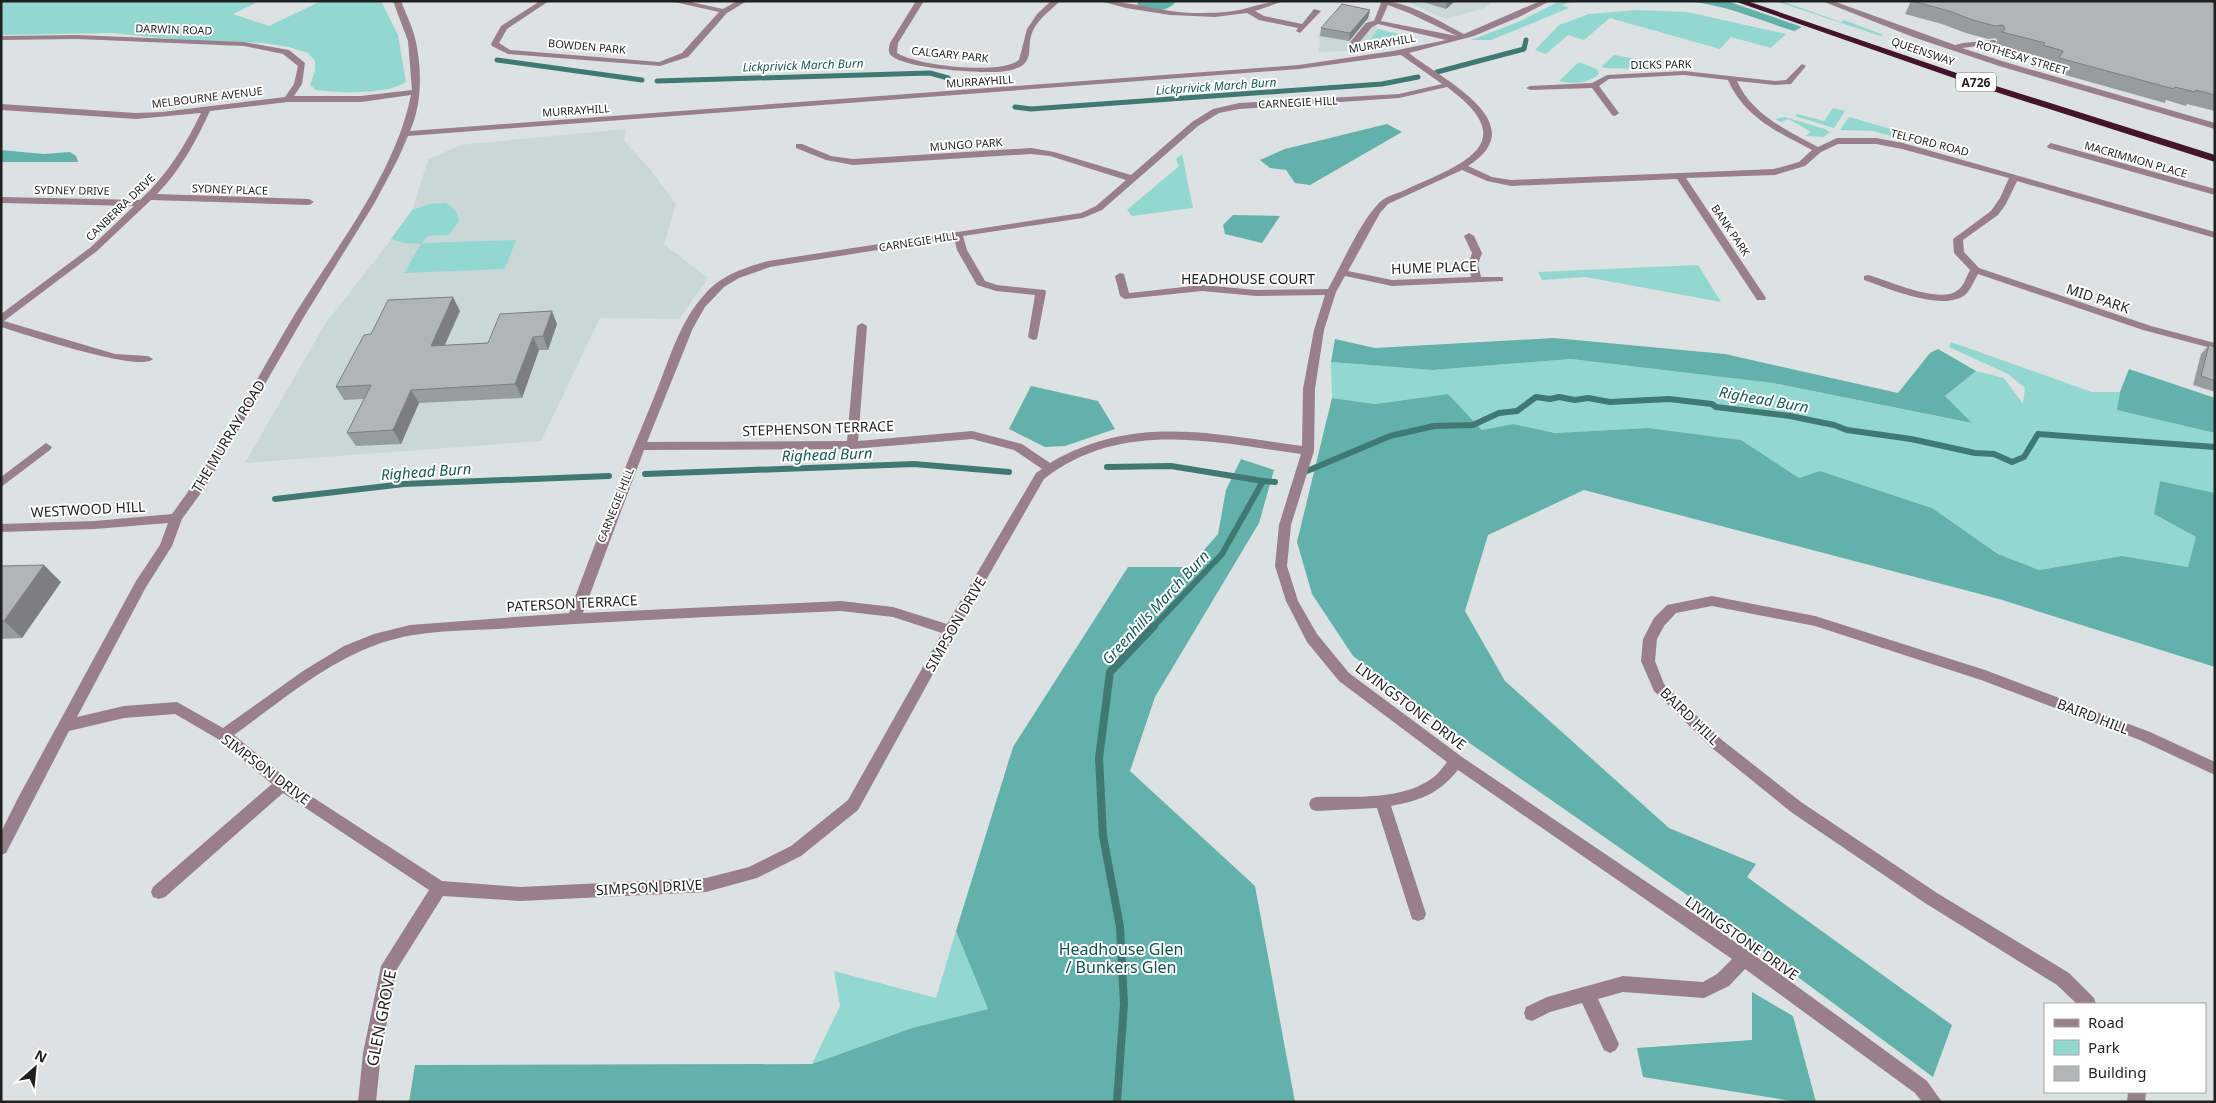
<svg xmlns="http://www.w3.org/2000/svg" width="2216" height="1103" font-family="'Noto Sans',sans-serif">
<style>
.built{fill:#c9d8d6}
.green{fill:#93d7d1}
.forest{fill:#63b1ab}
.lines{fill:none;stroke-linecap:round;stroke-linejoin:round}
.stream-far2{stroke:#407874;stroke-width:5}
.stream-far1{stroke:#407874;stroke-width:6}
.stream{stroke:#407874;stroke-width:8}
.minor{fill:#997f89;fill-rule:evenodd}
.highway{fill:#44142b;fill-rule:evenodd}
.wall{fill:#979c9c}
.shaded-wall{fill:#7b7f7f}
.building{fill:#b0b5b5;stroke:#7b7f7f}
.labels{text-anchor:middle;dominant-baseline:central;stroke-width:4;stroke-linejoin:round;paint-order:stroke}
.far-street-label{font-size:11px;fill:#1f2121;stroke:#fff}
.far-water-label{font-size:12px;font-style:italic;fill:#185a56;stroke:#fff}
.shield{fill:#fff;stroke:#626464;stroke-width:1}
.shield-label{font-size:12px;font-weight:bold;fill:#1f2121}
.street-label{font-size:14px;fill:#1f2121;stroke:#fff}
.water-label{font-size:15px;font-style:italic;fill:#185a56;stroke:#fff}
.near-park-label{font-size:16px;fill:#0e5450;stroke:#fff}
.near-street-label{font-size:16px;fill:#1f2121;stroke:#fff}
</style>
<rect width="100%" height="100%" fill="#dce1e1"/>
<g class="built">
<polygon points="1405,1 1494,1 1484,8 1446,19"/>
<polygon points="1341,7 1372,19 1378,29 1365,47 1348,51 1319,52 1320,40 1317,36"/>
<polygon points="626,129 624,141 650,169 676,204 664,244 708,278 679,319 600,318 541,441 245,463 325,324 411,214 428,160 460,145"/>
</g>
<g class="green">
<path d="M1,1H249L256,3L233,14L269,26L321,1H381L398,35L406,82C386,95 341,93 316,90L310,85L315,71V61L308,53L289,47L263,43L182,40L112,33L1,35Z"/>
<polygon points="1560,1 1574,1 1562,5 1569,8 1491,40 1471,40 1518,22"/>
<polygon points="1775,1 1781,1 1841,22 1844,20 1881,34 1884,37"/>
<polygon points="1637,10 1687,12 1786,34 1771,48 1731,37 1720,49 1610,18 1584,40 1568,35 1546,54 1535,50 1559,25 1589,14"/>
<polygon points="1378,29 1411,37 1396,42 1365,47"/>
<polygon points="1614,55 1637,59 1639,69 1604,68 1602,66"/>
<path d="M1579,62L1597,69L1599,74C1589,83 1572,85 1559,81Z"/>
<polygon points="1833,108 1845,111 1834,128 1795,116 1797,114 1824,121"/>
<polygon points="1785,117 1825,129 1830,132 1824,137 1805,136 1811,132 1789,119 1780,122 1776,119"/>
<polygon points="1849,117 1905,133 1902,139 1873,131 1840,130"/>
<polygon points="1182,154 1193,208 1132,216 1127,210 1179,166 1176,159"/>
<path d="M446,203C455,208 458,213 459,222L448,235L428,236L422,243L516,240L505,269L404,273L421,244L405,243L391,239L412,210L429,204Z"/>
<polygon points="1698,265 1721,302 1586,277 1542,280 1538,272"/>
<polygon points="1951,342 2092,392 2120,392 2118,410 2215,433 2215,493 2160,481 2154,514 2196,537 2189,567 2122,556 2039,570 1998,554 1932,508 1820,471 1799,478 1741,440 1648,428 1555,433 1513,424 1482,430 1448,394 1375,404 1332,398 1331,362 1433,370 1571,359 1773,383 1971,423 1945,396 1976,371 2004,378 2023,404 2025,388 2008,374 1949,347"/>
<polygon points="956,931 988,1009 912,1028 812,1064 840,1006 834,971 936,998"/>
</g>
<g class="forest">
<path d="M1139,1H1176C1169,13 1147,13 1137,4Z"/>
<path d="M1684,1H1727L1802,27L1794,31C1759,20 1721,3 1684,1Z"/>
<polygon points="1387,124 1402,132 1310,185 1295,183 1286,170 1270,168 1260,160 1285,149"/>
<polygon points="1,150 44,154 70,152 76,156 78,162 1,162"/>
<polygon points="1233,215 1280,216 1262,243 1225,234 1223,225"/>
<polygon points="1554,338 1725,354 1898,393 1930,353 1938,349 1976,371 1945,396 1972,423 1773,383 1571,359 1433,370 1331,362 1335,339 1375,348"/>
<polygon points="2129,369 2215,398 2215,433 2117,410 2120,392"/>
<polygon points="1031,386 1098,401 1115,429 1065,446 1045,447 1009,429"/>
<polygon points="1448,394 1482,430 1513,424 1555,433 1648,428 1741,440 1799,478 1820,471 1932,508 1998,554 2039,570 2122,556 2188,567 2196,537 2154,514 2160,481 2215,493 2215,667 1999,599 1584,490 1488,535 1465,611 1505,681 1669,828 1756,864 1747,877 1952,1025 1933,1077 1683,892 1458,735 1353,656 1312,594 1297,542 1332,398 1375,404"/>
<polygon points="1241,459 1274,470 1259,523 1155,697 1130,771 1255,886 1295,1102 409,1102 415,1065 812,1064 912,1028 988,1009 956,931 1013,747 1128,567 1189,567 1218,534 1226,490"/>
<polygon points="1752,992 1793,1016 1816,1102 1798,1102 1643,1077 1637,1048 1752,1040"/>
</g>
<g class="lines">
<g class="stream-far2">
<polyline points="497,60 642,80"/>
<polyline points="1437,72 1524,49 1526,40"/>
<polyline points="657,81 930,73 948,78"/>
<polyline points="1015,107 1031,109 1382,84 1418,77"/>
</g>
<g class="stream-far1">
<polyline points="1107,467 1171,466 1263,481"/>
<polyline points="1307,471 1390,436 1434,426 1473,425 1499,413 1517,411 1536,397 1550,399 1559,397 1575,400 1588,398 1610,402 1669,399 1712,404 1716,407 1790,416 1834,425 1847,430 1911,439 1975,453 1994,454 2012,462 2024,457 2038,434 2215,447"/>
<polyline points="645,474 914,464 1009,472"/>
<polyline points="275,499 404,484 609,476"/>
<polyline points="1153,627 1222,554 1263,481 1275,482"/>
</g>
<polyline class="stream" points="1117,1102 1124,1004 1120,927 1103,836 1099,758 1110,672 1154,626"/>
<g class="minor">
<path d="M393,1H401C406,14 413,28 416,42C422,71 422,104 410,131L1299,65L1393,51L1446,40L1378,24L1372,27L1357,45H1351V41L1366,23L1374,21L1381,3L1379,1C1409,1 1438,21 1464,34L1540,1H1550L1519,17L1474,36L1409,53C1441,79 1536,123 1468,166L1492,177L1511,180L1774,169L1799,162L1812,150C1779,133 1744,117 1728,80L1684,75L1609,79L1599,86L1619,113L1615,116L1612,115L1592,88L1530,90L1526,88L1530,86L1592,83L1607,75L1684,71L1775,81L1786,80L1802,64L1806,66L1791,84L1775,85L1737,81C1752,115 1787,130 1818,147L1837,138H1876L1903,143L2215,232V238L2017,181L2006,204L1998,215L1963,240L1964,252L1979,268L2151,326L2215,343V349L2143,330L1978,274C1974,281 1971,289 1966,294C1945,313 1887,288 1864,280V276L1868,275C1888,280 1940,305 1958,290C1964,286 1966,277 1970,270L1954,253L1953,239L1991,211L2000,198L2009,178L1902,149L1876,144H1838L1821,152L1805,166L1775,175L1686,178L1766,298L1765,300H1757L1677,179L1511,186L1487,181L1462,170L1388,204L1380,213L1348,271L1392,280L1471,277L1468,264L1472,253L1464,236L1469,233L1474,236L1482,253L1478,264L1481,277H1503V281L1392,286L1345,276L1336,292L1324,330L1315,389L1314,451L1291,525L1287,566L1298,601L1317,634L1349,673L1462,757L1750,952L1927,1081L1942,1102H1922L1915,1093L1745,969L1729,986L1704,998L1623,992L1598,999L1619,1044L1616,1050L1610,1053L1604,1050L1582,1003L1550,1012L1532,1021L1526,1019L1524,1013L1526,1007L1547,997L1623,976L1703,982L1717,974L1732,959L1458,770C1438,794 1422,800 1391,806L1426,914L1424,919L1418,921L1412,919L1377,808L1316,811L1311,809L1309,804L1311,799L1316,797C1352,796 1400,801 1431,779C1438,775 1442,768 1447,762L1339,681L1307,642L1286,601L1275,566L1279,525L1301,454C1213,442 1121,419 1044,479L955,634L858,810L801,856L757,878L706,892L520,901L443,896L397,969L381,1053L376,1102H358L363,1053L381,966L429,890L283,793L165,897L159,899L153,897L151,892L153,887L272,784L218,739L175,714L124,718L69,731L6,853L1,855V832L18,798L136,581L160,545L168,523L95,529L1,532V524L95,521L172,514C219,451 255,381 295,314C337,246 395,174 411,95L361,102H288L210,111C196,141 180,171 157,194L309,199L314,202L309,205L151,200L97,251L4,321L115,354L148,356L153,359C140,373 24,334 1,327V314L91,247L134,206L1,203V197L140,200C167,175 185,146 201,113L136,119L1,110V104L136,113L162,112L285,97L294,84L298,66L283,54L244,46L77,39L1,40V36L77,35L244,42L289,50L305,63L302,84L294,96H361L412,90L408,41ZM1388,5L1409,13L1457,36L1381,21ZM1401,55L1442,84L1399,94L1239,103L1213,109L1192,122L1131,175L1054,152L1031,148L853,159L831,156L802,144H796V148L826,160L853,165L1031,154L1050,156L1126,180L1096,206L1081,213L768,261C746,267 720,276 705,294C679,322 669,361 655,395C625,467 596,540 569,613L410,625L374,634L344,646L303,671L223,728L177,702L124,706L77,717L146,587L172,546L182,519L206,486L305,315L374,204L398,159L408,136L1299,69ZM1447,87C1524,143 1463,164 1407,189C1399,193 1386,196 1380,202C1361,220 1341,266 1328,289L1256,290L1202,285L1129,293L1124,274L1120,273L1115,276L1120,296L1125,299L1202,291L1256,296L1325,295L1314,330L1303,389L1302,446C1212,434 1134,414 1050,463L1022,444L972,431L858,441L867,326L862,323L857,326L847,441L647,442L693,328L705,307L724,287L739,278L770,267L954,238L957,250L977,285L996,291L1035,295L1028,337L1033,340L1037,339L1046,292L1045,290L997,285L985,281L967,250L963,236L1083,218L1102,210L1198,126L1219,113L1239,109L1399,98ZM972,439L1014,450L1042,469L1036,473L947,624L893,607L841,601L583,613L644,450L852,449ZM841,611L893,617L942,633L848,800L791,846L749,867L706,878L520,887L442,881L297,787L234,735C280,702 326,662 381,643C421,629 469,631 512,628C621,620 731,616 841,611Z"/>
<polygon points="540,1 549,1 507,29 499,43 510,50 659,62 682,53 719,12 670,1 686,1 723,9 737,1 747,1 727,13 688,57 660,66 508,54 492,46 491,44 501,26"/>
<path d="M916,1H924L898,43L897,53C918,66 1000,75 1019,60L1027,29L1037,14L1051,1H1060C1049,12 1035,21 1031,36C1028,47 1032,57 1023,65C1016,70 1003,72 994,72C977,73 899,68 890,54C888,51 889,47 890,43Z"/>
<path d="M1100,1C1131,1 1161,12 1192,13C1208,13 1224,13 1239,10C1254,7 1268,1 1284,1L1255,11L1264,16L1302,24L1314,9L1321,11L1300,33L1296,31L1298,28L1259,20L1247,13L1215,17L1170,15L1126,8Z"/>
<polygon points="1822,1 1833,1 1955,45 1963,43 1995,40 1996,42 1992,44 1962,48 2005,62 2215,123 2215,129 1999,66 1913,37"/>
<polygon points="2051,143 2215,189 2215,195 2048,148 2047,146"/>
<polygon points="46,443 52,447 50,450 1,487 1,477"/>
<polygon points="1712,596 1815,616 1985,670 2150,732 2215,762 2215,775 2140,740 1981,680 1815,626 1712,606 1676,613 1664,626 1657,639 1655,661 1664,684 1722,740 1801,802 1937,893 2069,973 2094,998 2096,1004 2077,1004 2057,985 1925,903 1791,812 1712,748 1654,691 1641,661 1643,639 1654,618 1667,605"/>
<polygon points="2128,1092 2146,1092 2145,1102 2127,1102"/>
</g>
<polygon class="highway" points="1734,1 1747,1 1977,80 2215,155 2215,162 1971,84"/>
</g>
<g class="wall">
<polygon points="1420,1 1455,1 1446,9"/>
<polygon points="1911,1 2209,1 2215,3 2215,111 2187,104 2186,106 2166,100 2165,103 2051,71 2055,64 2035,59 2037,56 1995,45 1997,41 1996,38 1988,39 1966,33 1942,24 1905,14"/>
<polygon points="1370,10 1368,18 1349,41 1320,36 1321,28"/>
<polygon points="460,311 445,345 488,343 557,324 548,350 539,350 522,398 419,403 401,444 356,446 347,433 364,399 344,400 336,387"/>
<polygon points="2209,345 2215,347 2215,392 2193,385 2201,354"/>
<polygon points="1,566 61,582 22,638 1,639"/>
</g>
<g class="shaded-wall">
<polygon points="1447,1 1455,1 1446,9"/>
<polygon points="1370,10 1368,18 1349,41 1350,33"/>
<polygon points="453,297 460,311 438,359 431,346"/>
<polygon points="552,311 557,324 548,350 543,336"/>
<polygon points="533,337 539,350 522,398 515,384"/>
<polygon points="411,390 419,403 401,444 393,430"/>
<polygon points="44,565 61,582 22,638 4,621"/>
</g>
<g class="building">
<polygon points="1913,1 2209,1 2215,3 2215,95 2196,90 2195,92 2175,87 2174,89 2059,58 2063,51 2043,45 2045,43 2002,32 2005,29 2003,25 1995,26 1973,20 1949,11"/>
<polygon points="1342,4 1370,10 1350,33 1321,28"/>
<polygon points="453,297 431,346 488,343 500,314 552,311 543,336 533,337 515,384 411,390 393,430 347,433 371,385 336,387 364,335 371,334 388,300"/>
<polygon points="2209,345 2215,347 2215,381 2201,376"/>
<polygon points="44,565 4,621 1,621 1,566"/>
</g>
<g class="labels">
<g class="far-street-label">
<text transform="translate(174 29) rotate(2)">DARWIN ROAD</text>
<text transform="translate(1382 43) rotate(-10)">MURRAYHILL</text>
<text transform="translate(587 46) rotate(5)">BOWDEN PARK</text>
<text transform="translate(1923 51) rotate(19)">QUEENSWAY</text>
<text transform="translate(950 54) rotate(6)">CALGARY PARK</text>
<text transform="translate(2022 57) rotate(17)">ROTHESAY STREET</text>
<text transform="translate(1661 64) rotate(-1)">DICKS PARK</text>
<text transform="translate(980 81) rotate(-4)">MURRAYHILL</text>
<text transform="translate(207 97) rotate(-7)">MELBOURNE AVENUE</text>
<text transform="translate(1298 102) rotate(-3)">CARNEGIE HILL</text>
<text transform="translate(576 110) rotate(-4)">MURRAYHILL</text>
<text transform="translate(1930 142) rotate(14)">TELFORD ROAD</text>
<text transform="translate(966 144) rotate(-4)">MUNGO PARK</text>
<text transform="translate(2136 159) rotate(16)">MACRIMMON PLACE</text>
<text transform="translate(230 189) rotate(2)">SYDNEY PLACE</text>
<text transform="translate(72 190) rotate(1)">SYDNEY DRIVE</text>
<text transform="translate(120 207) rotate(-44)">CANBERRA DRIVE</text>
<text transform="translate(1731 230) rotate(56)">BANK PARK</text>
<text transform="translate(918 241) rotate(-9)">CARNEGIE HILL</text>
<text transform="translate(615 505) rotate(-68)">CARNEGIE HILL</text>
</g>
<g class="far-water-label">
<text transform="translate(803 65) rotate(-2)">Lickprivick March Burn</text>
<text transform="translate(1216 86) rotate(-4)">Lickprivick March Burn</text>
</g>
<rect class="shield" x="1956" y="72.5" width="40" height="19" rx="4"/>
<g class="shield-label">
<text x="1976" y="82">A726</text>
</g>
<g class="street-label">
<text transform="translate(1434 267) rotate(-2)">HUME PLACE</text>
<text x="1248" y="278">HEADHOUSE COURT</text>
<text transform="translate(2098 298) rotate(18)">MID PARK</text>
<text transform="translate(818 428) rotate(-2)">STEPHENSON TERRACE</text>
<text transform="translate(228 436) rotate(-59)">THE MURRAY ROAD</text>
<text transform="translate(88 509) rotate(-3)">WESTWOOD HILL</text>
<text transform="translate(572 603) rotate(-3)">PATERSON TERRACE</text>
<text transform="translate(955 624) rotate(-60)">SIMPSON DRIVE</text>
<text transform="translate(1411 706) rotate(37)">LIVINGSTONE DRIVE</text>
<text transform="translate(1690 716) rotate(44)">BAIRD HILL</text>
<text transform="translate(2093 716) rotate(21)">BAIRD HILL</text>
<text transform="translate(266 769) rotate(37)">SIMPSON DRIVE</text>
<text transform="translate(649 887) rotate(-3)">SIMPSON DRIVE</text>
<text transform="translate(1742 938) rotate(35)">LIVINGSTONE DRIVE</text>
</g>
<g class="water-label">
<text transform="translate(1764 399) rotate(10)">Righead Burn</text>
<text transform="translate(827 454) rotate(-2)">Righead Burn</text>
<text transform="translate(426 471) rotate(-4)">Righead Burn</text>
<text transform="translate(1155 607) rotate(-47)">Greenhills March Burn</text>
</g>
<g class="near-park-label">
<text x="1121" y="949">Headhouse Glen<tspan x="1121" dy="18">/ Bunkers Glen</tspan></text>
</g>
<g class="near-street-label">
<text transform="translate(381 1018) rotate(-79)">GLEN GROVE</text>
</g>
</g>
<rect width="2216" height="1103" fill="none" stroke="#1f2121" stroke-width="5"/>
<rect x="2044" y="1003" width="162" height="90" fill="#ffffff" stroke="#a5a6a6"/>
<rect x="2054" y="1019" width="25" height="8" fill="#997f89" stroke="#a5a6a6"/>
<text x="2088" y="1028" font-size="15" fill="#1f2121">Road</text>
<rect x="2054" y="1040" width="25" height="15" fill="#93d7d1" stroke="#a5a6a6"/>
<text x="2088" y="1053" font-size="15" fill="#1f2121">Park</text>
<rect x="2054" y="1066" width="25" height="15" fill="#b0b5b5" stroke="#a5a6a6"/>
<text x="2088" y="1078" font-size="15" fill="#1f2121">Building</text>
<g transform="translate(35 1068) rotate(27)" stroke="#ffffff" stroke-width="4" paint-order="stroke">
<path d="M0-4L9 19L0 12L-9 19Z" fill="#1f2121"/>
<text y="-8" font-size="14" font-weight="bold" text-anchor="middle" fill="#1f2121">N</text>
</g>
</svg>
